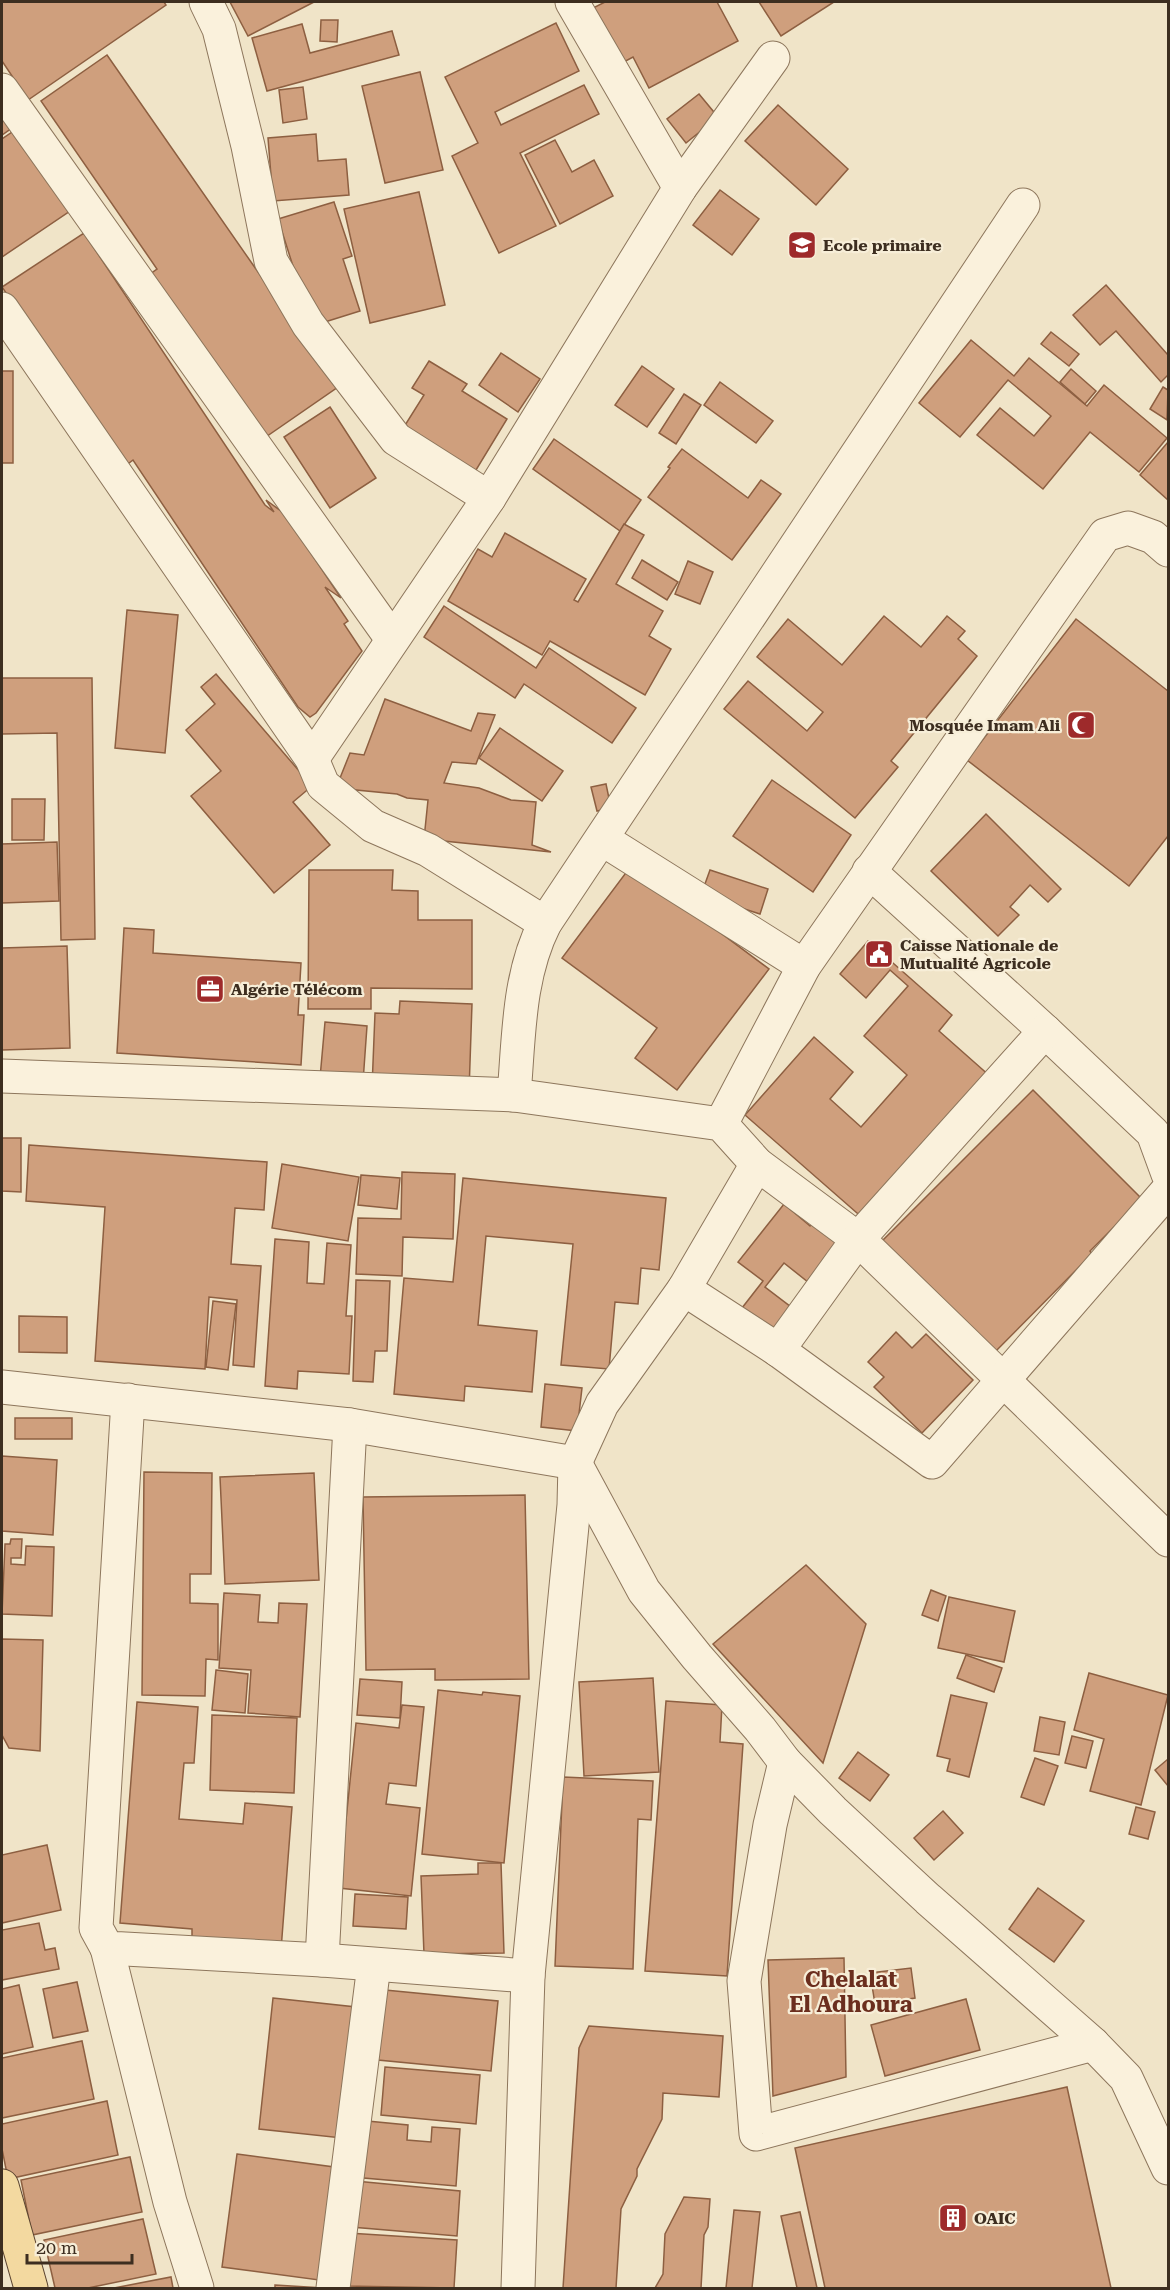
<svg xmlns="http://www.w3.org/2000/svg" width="1170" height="2290" font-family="'Roboto Serif',serif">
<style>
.building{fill:#cf9f7d;stroke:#8d5f41;stroke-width:1.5}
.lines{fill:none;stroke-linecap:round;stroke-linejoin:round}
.minor-casing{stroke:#8d765c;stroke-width:35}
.primary-casing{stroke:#5b4430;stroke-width:35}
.minor{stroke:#faf1dc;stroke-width:33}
.primary{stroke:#f3d9a0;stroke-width:33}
.labels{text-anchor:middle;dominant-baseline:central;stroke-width:4.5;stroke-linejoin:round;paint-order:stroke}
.poi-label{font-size:16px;font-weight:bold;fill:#3d2e20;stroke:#f7eed8;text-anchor:start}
.district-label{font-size:22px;font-weight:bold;fill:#6b2e1e;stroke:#f7eed8}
</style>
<rect width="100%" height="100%" fill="#f0e4c8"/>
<g class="building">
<polygon points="2,2 164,2 166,5 28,100 2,61"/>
<polygon points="230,2 314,2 248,36"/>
<polygon points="605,2 717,2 738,41 649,88 633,57 622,63 593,8"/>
<polygon points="759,2 834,2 781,36"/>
<polygon points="321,20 338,20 337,42 320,41"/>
<polygon points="556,23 579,71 495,112 501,125 584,85 599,114 520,153 556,226 499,253 452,156 478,143 445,77"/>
<polygon points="302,24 310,53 392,31 399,55 267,91 252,38"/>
<polygon points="107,55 338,387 260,441 146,277 157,269 41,101"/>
<polygon points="420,72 443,170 385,183 362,86"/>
<polygon points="303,87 307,119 283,123 279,90"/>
<polygon points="699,94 718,117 686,143 667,119"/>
<polygon points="778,105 848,169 816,205 745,141"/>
<polygon points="2,112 12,128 2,135"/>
<polygon points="18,128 73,209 2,257 2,139"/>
<polygon points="316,134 318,161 346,159 349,195 273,201 268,138"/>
<polygon points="555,140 572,172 594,160 613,196 560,224 525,155"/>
<polygon points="720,190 759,219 732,255 693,225"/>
<polygon points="419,192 445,305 370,323 344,209"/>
<polygon points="334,202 352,256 343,259 360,311 312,326 278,219"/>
<polygon points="84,233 265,505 274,512 266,500 285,514 341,598 325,587 348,621 344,624 362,651 316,713 310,717 298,707 133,460 124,467 2,287"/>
<polygon points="1106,285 1168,355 1168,375 1161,382 1116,331 1100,345 1073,315"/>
<polygon points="1051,332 1079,354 1069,366 1041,344"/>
<polygon points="971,340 1014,376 1029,358 1087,406 1104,385 1167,438 1139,472 1090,432 1043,489 977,435 1000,408 1034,436 1051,416 1008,380 960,437 919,403"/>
<polygon points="501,353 540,379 518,412 479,385"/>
<polygon points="429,361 467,384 462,391 507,419 473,475 402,430 424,395 412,388"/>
<polygon points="642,366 674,389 647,427 615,405"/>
<polygon points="1071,369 1096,391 1085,404 1060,382"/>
<rect x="2" y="371" width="11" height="92"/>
<polygon points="720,382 773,421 756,443 704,405"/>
<polygon points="1163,387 1168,390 1167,420 1150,409"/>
<polygon points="684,394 701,405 676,444 659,433"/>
<polygon points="330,407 376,478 330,508 284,437"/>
<polygon points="554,439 641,500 620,531 533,469"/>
<polygon points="1168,442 1168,500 1140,475"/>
<polygon points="682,449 748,498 761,480 781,494 732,560 648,497 670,468 668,467"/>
<polygon points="624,524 644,535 616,584 663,611 649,636 671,649 645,695 550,641 542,655 448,601 478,549 492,557 505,533 586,579 574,600 578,602"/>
<polygon points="642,560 678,582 667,600 632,578"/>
<polygon points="688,561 713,572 700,604 675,594"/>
<polygon points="444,606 536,668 549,648 636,708 612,743 524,684 515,698 424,637"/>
<polygon points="127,610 178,615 165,753 115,748"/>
<polygon points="884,616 921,647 947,616 965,631 958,639 977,656 891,761 898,767 855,818 724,709 748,681 807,731 823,712 757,657 788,619 842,665"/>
<polygon points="1076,619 1168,691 1168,836 1129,886 967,760"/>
<polygon points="216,674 312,786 293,802 330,845 274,893 191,796 221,771 186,730 215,704 201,687"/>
<polygon points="2,678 92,678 95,939 61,940 57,733 2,734"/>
<polygon points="385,699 471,731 478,713 495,715 476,764 452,762 444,783 479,788 511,800 536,802 532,845 551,852 424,839 428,800 407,798 397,794 336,788 350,753 364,755"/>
<polygon points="500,728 563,771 542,801 479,758"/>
<polygon points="772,780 851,835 813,892 733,836"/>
<polygon points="606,784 611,808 597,811 591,787"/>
<polygon points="12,799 45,799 44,840 12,840"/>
<polygon points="986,814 1061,889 1048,902 1030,885 1010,907 1019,915 998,936 931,871"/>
<polygon points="57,842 59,901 2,903 2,844"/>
<polygon points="631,866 769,969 677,1090 635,1058 657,1028 562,958"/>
<polygon points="309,870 393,870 392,890 418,891 418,920 472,920 472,989 371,988 371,1009 308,1009"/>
<polygon points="710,870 768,889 760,914 701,895"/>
<polygon points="124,928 154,930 153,953 301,963 298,1015 304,1015 301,1065 117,1053"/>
<polygon points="868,941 952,1015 939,1031 991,1077 865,1220 745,1115 814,1037 853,1072 830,1099 861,1127 907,1075 864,1036 908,986 890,970 866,998 840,974"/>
<polygon points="67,946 70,1048 2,1050 2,948"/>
<polygon points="400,1001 472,1004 469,1092 372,1088 375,1013 399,1014"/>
<polygon points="325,1022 367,1026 363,1082 320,1078"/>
<polygon points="1033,1090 1142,1199 1090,1251 1092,1254 993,1354 881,1242"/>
<polygon points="2,1138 21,1138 21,1192 2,1191"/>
<polygon points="29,1145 267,1162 264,1210 235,1208 231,1264 261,1266 254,1367 233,1365 237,1300 209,1297 205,1369 95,1361 105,1207 26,1201"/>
<polygon points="282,1164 359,1177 348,1241 272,1228"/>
<polygon points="402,1172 455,1174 453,1239 403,1237 402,1276 356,1274 358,1218 401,1219"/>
<polygon points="361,1175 400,1178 397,1209 358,1205"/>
<polygon points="463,1178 666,1198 659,1270 641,1268 638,1304 615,1302 609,1369 561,1365 573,1244 486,1236 478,1325 537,1331 532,1392 465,1386 464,1401 394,1394 404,1278 453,1282"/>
<polygon points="784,1204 810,1226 813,1222 845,1247 813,1286 784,1263 765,1287 791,1307 771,1332 742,1308 763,1281 738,1262"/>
<polygon points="275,1239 309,1242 307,1283 324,1284 327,1243 351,1245 346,1316 352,1316 349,1374 298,1371 297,1389 265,1386"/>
<polygon points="356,1280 390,1281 387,1351 375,1351 373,1382 353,1381"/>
<polygon points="213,1301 236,1304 228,1370 206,1367"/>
<polygon points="19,1316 67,1317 67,1353 19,1352"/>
<polygon points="896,1332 912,1348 926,1334 973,1380 922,1433 874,1387 884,1377 868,1362"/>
<polygon points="545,1384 582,1388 577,1431 541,1427"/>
<rect x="15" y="1418" width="57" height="21"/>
<polygon points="2,1456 57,1460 53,1535 2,1531"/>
<polygon points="144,1472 212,1473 211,1574 190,1574 190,1603 218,1604 218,1660 206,1659 205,1696 142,1695"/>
<polygon points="314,1473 319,1580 225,1584 220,1477"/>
<polygon points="525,1495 529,1679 435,1680 435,1669 366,1670 363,1497"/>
<polygon points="11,1539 22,1539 21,1558 11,1558 11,1564 25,1565 26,1546 54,1547 52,1616 2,1614 5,1544 10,1544"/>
<polygon points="806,1565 866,1624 823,1763 713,1644"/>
<polygon points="931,1590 946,1596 938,1621 922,1615"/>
<polygon points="224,1593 260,1595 258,1622 278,1623 279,1603 307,1604 300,1717 248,1713 251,1670 219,1668"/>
<polygon points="949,1597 1015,1611 1004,1662 938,1648"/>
<polygon points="2,1639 43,1640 40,1751 9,1748 2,1735"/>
<polygon points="966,1655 1002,1668 994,1692 957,1678"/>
<polygon points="216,1670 248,1674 245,1713 212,1710"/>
<polygon points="1089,1673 1168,1695 1141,1805 1090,1791 1104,1739 1074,1730"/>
<polygon points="653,1678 659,1772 584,1776 579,1682"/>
<polygon points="360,1679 402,1682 400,1718 357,1715"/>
<polygon points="438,1690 482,1695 483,1692 520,1696 504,1863 422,1854"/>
<polygon points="951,1695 987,1703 969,1777 947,1771 950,1759 937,1756"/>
<polygon points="666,1701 722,1705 720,1742 743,1744 727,1976 645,1971"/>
<polygon points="137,1702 198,1707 194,1763 184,1763 179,1819 243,1824 245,1803 292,1807 281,1950 192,1942 192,1929 120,1923"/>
<polygon points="402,1705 424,1707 416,1786 389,1783 386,1804 420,1808 411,1896 339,1888 356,1723 399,1728"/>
<polygon points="212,1715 297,1718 294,1793 210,1790"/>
<polygon points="1040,1717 1065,1722 1059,1755 1034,1751"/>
<polygon points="1072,1736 1093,1741 1086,1768 1065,1763"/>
<polygon points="858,1752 889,1775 870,1801 839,1778"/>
<polygon points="1035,1758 1058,1766 1044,1805 1021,1797"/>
<polygon points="1168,1759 1168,1786 1155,1770"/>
<polygon points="563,1777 653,1781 651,1820 638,1819 633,1969 555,1966"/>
<polygon points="1136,1807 1155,1812 1148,1839 1129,1834"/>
<polygon points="943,1811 963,1833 934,1860 914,1838"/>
<polygon points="47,1845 61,1910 2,1923 2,1855"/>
<polygon points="478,1863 501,1863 504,1953 424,1954 421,1876 478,1874"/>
<polygon points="1038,1888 1084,1921 1054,1962 1009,1929"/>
<polygon points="355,1894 408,1897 406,1929 353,1926"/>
<polygon points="39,1923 45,1950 55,1948 59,1969 2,1980 2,1930"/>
<polygon points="844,1958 846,2077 773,2096 768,1960"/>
<polygon points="911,1968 915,1998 875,2004 870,1973"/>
<polygon points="77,1982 88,2031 53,2038 43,1989"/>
<polygon points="19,1985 33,2047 2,2054 2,1989"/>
<polygon points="385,1990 498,2001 491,2071 378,2060"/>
<polygon points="273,1998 356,2007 342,2138 259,2129"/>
<polygon points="966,1999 980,2050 885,2076 871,2025"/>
<polygon points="589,2026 723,2036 719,2097 663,2093 662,2119 637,2169 637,2176 621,2209 616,2288 563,2288 579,2048"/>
<polygon points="82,2041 94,2099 2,2118 2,2058"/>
<polygon points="385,2067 480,2075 476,2124 381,2115"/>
<polygon points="1067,2087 1111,2288 825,2288 795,2148"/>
<polygon points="107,2101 118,2155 8,2179 2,2149 2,2124"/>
<polygon points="357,2120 408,2125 407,2140 431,2142 432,2127 460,2129 456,2186 352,2177"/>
<polygon points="237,2154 334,2167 319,2280 222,2267"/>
<polygon points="130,2157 142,2212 32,2235 21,2180"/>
<polygon points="355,2181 460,2191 457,2236 351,2227"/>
<polygon points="684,2197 710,2199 708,2227 704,2235 701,2288 655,2288 663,2274 665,2234"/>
<polygon points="734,2210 760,2212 752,2288 726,2288"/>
<polygon points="800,2212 817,2288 797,2288 781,2216"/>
<polygon points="143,2219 156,2274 88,2288 55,2288 44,2240"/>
<polygon points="348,2233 457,2240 454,2288 345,2286"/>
<polygon points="171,2277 173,2288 114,2288"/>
<polygon points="275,2285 324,2288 275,2288"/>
</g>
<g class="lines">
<g class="minor-casing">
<g id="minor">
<polyline points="206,2 219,29 248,146 271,261 308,324 396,439 489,498"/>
<polyline points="572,2 680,188"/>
<polyline points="2,90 392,639"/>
<polyline points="2,309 312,759 323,785 373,826 428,850 545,923"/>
<polyline points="312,759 489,498 680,188 773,58"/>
<polyline points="602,839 804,966"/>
<polyline points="869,871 1045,1031 1153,1133 1168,1174"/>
<polyline points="2,1076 514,1095 721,1124 757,1164 858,1239 1168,1540"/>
<path d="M514,1095C519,1036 518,976 545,923L1023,205"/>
<polyline points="721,1124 804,966 1105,535 1128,528 1153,537 1168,550"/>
<polyline points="684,1289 778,1350 932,1462 1168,1190"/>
<polyline points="778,1350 858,1239 1045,1031"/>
<polyline points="2,1387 350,1425 575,1463 644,1591 697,1657 760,1729 785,1762 833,1811 928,1899 1093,2044 1126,2078 1168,2168"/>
<polyline points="128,1400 96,1928 107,1948 322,1960 528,1976"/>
<polyline points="785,1762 770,1825 744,1981 756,2134 1093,2044"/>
<polyline points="107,1948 170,2202 197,2288"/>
<polyline points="322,1960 350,1425"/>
<polyline points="333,2288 374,1965"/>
<polyline points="518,2288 528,1976 574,1505 575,1463 602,1404 684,1289 757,1164"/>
</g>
</g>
<g class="primary-casing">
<polyline id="primary" points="2,2186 31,2288"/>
</g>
<use href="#minor" class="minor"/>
<use href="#primary" class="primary"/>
</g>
<defs>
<g id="school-square" transform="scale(1.5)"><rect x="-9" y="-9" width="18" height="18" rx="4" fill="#9e2a2b" stroke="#f7eed8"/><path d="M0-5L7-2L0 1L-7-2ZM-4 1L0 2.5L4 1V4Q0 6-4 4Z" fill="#fff"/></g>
<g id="mosque-square" transform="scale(1.5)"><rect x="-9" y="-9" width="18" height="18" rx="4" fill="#9e2a2b" stroke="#f7eed8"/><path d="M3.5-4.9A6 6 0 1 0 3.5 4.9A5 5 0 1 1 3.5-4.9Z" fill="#fff"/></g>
<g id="civic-square" transform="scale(1.5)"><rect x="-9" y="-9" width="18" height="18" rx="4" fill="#9e2a2b" stroke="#f7eed8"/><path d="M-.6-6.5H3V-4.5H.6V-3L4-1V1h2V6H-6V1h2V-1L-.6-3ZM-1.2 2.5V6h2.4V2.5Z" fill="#fff"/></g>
<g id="office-square" transform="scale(1.5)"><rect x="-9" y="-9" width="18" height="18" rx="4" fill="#9e2a2b" stroke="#f7eed8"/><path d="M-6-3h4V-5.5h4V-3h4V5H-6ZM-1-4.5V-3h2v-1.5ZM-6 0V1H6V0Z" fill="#fff"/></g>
<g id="building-square" transform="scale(1.5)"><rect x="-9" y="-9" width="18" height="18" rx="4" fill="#9e2a2b" stroke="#f7eed8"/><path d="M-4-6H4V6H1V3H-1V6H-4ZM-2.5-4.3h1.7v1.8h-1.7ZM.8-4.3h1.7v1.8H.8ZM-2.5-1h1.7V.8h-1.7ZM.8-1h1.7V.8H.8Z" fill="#fff"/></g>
</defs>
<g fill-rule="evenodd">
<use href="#school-square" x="802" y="245"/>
<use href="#mosque-square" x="1081" y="725"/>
<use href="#civic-square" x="879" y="954"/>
<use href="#office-square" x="210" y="989"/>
<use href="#building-square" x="953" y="2218"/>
</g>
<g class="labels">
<g class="poi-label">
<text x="823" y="245">Ecole primaire</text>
<text x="1060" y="725" text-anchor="end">Mosquée Imam Ali</text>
<text x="900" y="945">Caisse Nationale de<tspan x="900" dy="18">Mutualité Agricole</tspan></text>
<text x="231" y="989">Algérie Télécom</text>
<text x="974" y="2218">OAIC</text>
</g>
<g class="district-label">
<text x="851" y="1979">Chelalat<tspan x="851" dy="25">El Adhoura</tspan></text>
</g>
</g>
<rect width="1170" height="2290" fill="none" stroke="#3d2e20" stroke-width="6"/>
<path d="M27 2254v9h105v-9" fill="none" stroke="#3d2e20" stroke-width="3"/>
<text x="36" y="2254" font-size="18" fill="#3d2e20" stroke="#f7eed8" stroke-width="4.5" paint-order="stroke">20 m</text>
</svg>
